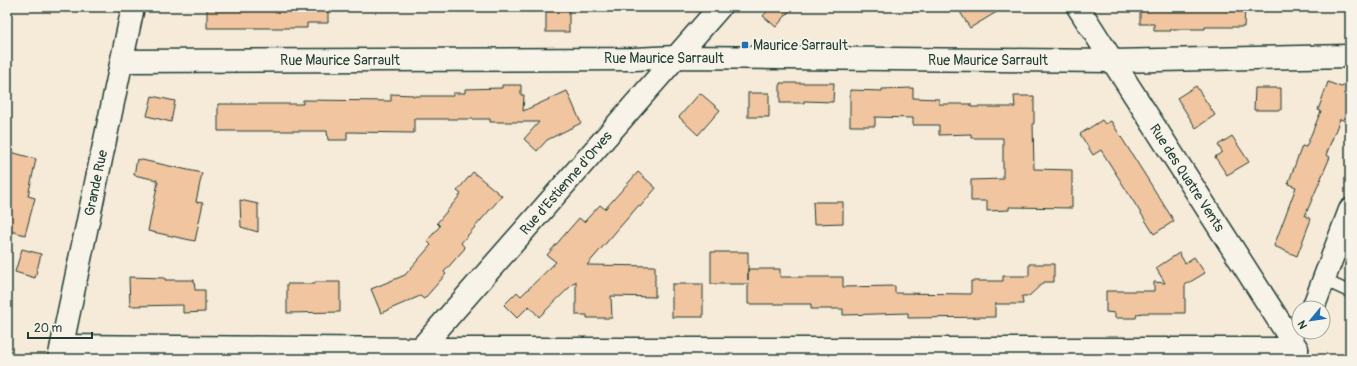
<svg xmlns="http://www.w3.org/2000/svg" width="1357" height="366" font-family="Pangolin,sans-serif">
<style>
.building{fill:#f0c59f;stroke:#1f3d34}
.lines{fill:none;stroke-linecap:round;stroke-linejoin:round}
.lane-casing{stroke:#1f3d34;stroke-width:14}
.street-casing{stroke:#1f3d34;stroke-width:25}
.secondary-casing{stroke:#1f3d34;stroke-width:25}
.lane{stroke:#f7f3e8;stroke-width:11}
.street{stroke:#f7f3e8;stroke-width:22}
.secondary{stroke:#f7f3e8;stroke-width:22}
.poi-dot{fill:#1f6fb2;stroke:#f7f3e8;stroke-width:1.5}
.labels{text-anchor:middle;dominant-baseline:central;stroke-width:4;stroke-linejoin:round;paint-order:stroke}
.poi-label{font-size:14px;fill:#1f3d34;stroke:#f7f3e8;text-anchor:start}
.street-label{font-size:14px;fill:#1f3d34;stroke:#f7f3e8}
</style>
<rect width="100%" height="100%" fill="#f6ead9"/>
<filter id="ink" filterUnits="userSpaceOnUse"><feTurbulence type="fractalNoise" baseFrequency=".025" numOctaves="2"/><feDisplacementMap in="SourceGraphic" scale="8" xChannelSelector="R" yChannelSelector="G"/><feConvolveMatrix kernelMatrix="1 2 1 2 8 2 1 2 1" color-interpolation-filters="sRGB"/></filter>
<g filter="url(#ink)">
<g class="building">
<polygon points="207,7 328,7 328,23 307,23 307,28 207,28"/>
<rect x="546" y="7" width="23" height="25"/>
<polygon points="771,7 793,7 776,27 763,16"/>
<polygon points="957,7 1005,7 970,28"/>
<polygon points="1140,7 1245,7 1244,27 1205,27 1205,29 1171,29 1171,31 1154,31 1154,24 1140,24"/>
<polygon points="1328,82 1341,87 1350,83 1350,123 1340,119 1326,155 1330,157 1305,216 1311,219 1297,256 1274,246 1296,187 1288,184 1302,146 1306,147 1321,111 1318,110"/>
<polygon points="780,83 834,83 833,102 804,101 804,103 780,103"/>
<polygon points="502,85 521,85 521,95 524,95 523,111 567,91 581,123 547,140 537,151 524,139 539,122 490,122 490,119 414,119 414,133 347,132 347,140 328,140 327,131 218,131 218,104 303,104 303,100 391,101 391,94 413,95 413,96 453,96 453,93 465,93 465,89 502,88"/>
<polygon points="1196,86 1215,115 1196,128 1177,98"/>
<polygon points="913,88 913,98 939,99 939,104 971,104 971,107 1015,107 1014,96 1034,96 1034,123 1033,123 1034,169 1072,170 1072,208 1009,207 1009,210 987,211 987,201 971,201 971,180 1003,179 1003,138 971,138 971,134 939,135 939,125 913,125 913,118 875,117 875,126 850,126 850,90 882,91 882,89"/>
<polygon points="1255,88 1281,88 1281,110 1254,110"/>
<polygon points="700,93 720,110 698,135 679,117"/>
<rect x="748" y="93" width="21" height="24"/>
<polygon points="152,96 175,101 171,122 147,116"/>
<polygon points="1102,120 1105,124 1111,121 1174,221 1154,234 1101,150 1093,155 1080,134"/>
<polygon points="1232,136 1249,162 1227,175 1215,157 1222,152 1218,145"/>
<polygon points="7,151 36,159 28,196 35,198 25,235 7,230"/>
<polygon points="137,159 202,173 196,202 203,203 195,241 148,231 158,182 156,182 157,180 134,175"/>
<polygon points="473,172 502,196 461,243 465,248 444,272 446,274 424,299 420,296 381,313 371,289 405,275 431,245 427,241 440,226 437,223 461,194 457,191"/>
<polygon points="638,172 656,188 640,207 639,205 587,265 655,266 655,297 611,296 612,318 587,318 587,315 576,315 576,281 539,317 529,306 517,318 504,305 517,292 521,296 556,262 547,255 579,218 584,222 600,205 605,209"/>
<polygon points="240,200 258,204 258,232 241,227"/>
<polygon points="813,202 843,202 843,223 814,224"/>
<polygon points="22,249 41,254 35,278 15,272"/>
<polygon points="711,252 748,252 748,280 748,269 780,269 780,277 843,277 843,287 895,286 895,293 971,294 971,281 1003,281 1003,276 1029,276 1029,264 1054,264 1054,282 1044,282 1029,296 1022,296 1023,304 995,304 995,317 908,318 908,313 843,315 843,309 811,309 811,304 748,304 748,284 711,284"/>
<polygon points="1179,253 1185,263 1194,257 1205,273 1185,285 1185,313 1143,313 1137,314 1136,318 1115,318 1115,313 1106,312 1106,291 1154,291 1154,282 1165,283 1156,268"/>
<polygon points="129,277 165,278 165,280 194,280 195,290 205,290 205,312 183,313 183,305 130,306"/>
<polygon points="315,282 340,282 340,312 287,313 287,284 315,284"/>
<rect x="672" y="284" width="31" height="33"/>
</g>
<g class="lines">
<g class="lane-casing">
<polyline id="lane" points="1324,280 1350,292"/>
</g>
<g class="street-casing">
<g id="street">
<polyline points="1078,7 1297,349"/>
<polyline points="122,61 634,59 676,57 1113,61 1350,56"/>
<polyline points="1313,308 1350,210"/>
<polyline points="62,346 420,349 1297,349"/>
<polyline points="415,355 720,7"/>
</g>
</g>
<g class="secondary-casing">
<polyline id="secondary" points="59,359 133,7"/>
</g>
<use href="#lane" class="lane"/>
<use href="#street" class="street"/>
<use href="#secondary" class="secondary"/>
</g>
</g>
<rect class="poi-dot" x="741" y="41" width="8" height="8" rx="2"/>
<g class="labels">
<g class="poi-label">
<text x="753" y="45">Maurice Sarrault</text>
</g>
<g class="street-label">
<text x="664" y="58">Rue Maurice Sarrault</text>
<text x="340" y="60">Rue Maurice Sarrault</text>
<text x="988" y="60">Rue Maurice Sarrault</text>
<text transform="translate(1187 178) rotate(57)">Rue des Quatre Vents</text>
<text transform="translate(96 183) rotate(-78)">Grande Rue</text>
<text transform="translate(566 183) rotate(-49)">Rue d'Estienne d'Orves</text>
</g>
</g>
<rect width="1357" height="366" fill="none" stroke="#f7f3e8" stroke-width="24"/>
<rect x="12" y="12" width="1333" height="342" fill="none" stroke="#1f3d34" stroke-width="1.5" filter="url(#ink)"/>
<g transform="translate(1311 320) rotate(241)"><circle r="19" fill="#f7f3e8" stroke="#a1aaa0"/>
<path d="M0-3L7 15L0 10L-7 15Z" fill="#1f6fb2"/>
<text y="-6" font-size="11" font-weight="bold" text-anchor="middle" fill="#1f3d34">N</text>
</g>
<path d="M28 332v6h64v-6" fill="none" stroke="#1f3d34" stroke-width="2"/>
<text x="34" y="332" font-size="12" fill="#1f3d34" stroke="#f7f3e8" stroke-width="3" paint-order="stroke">20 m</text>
</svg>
